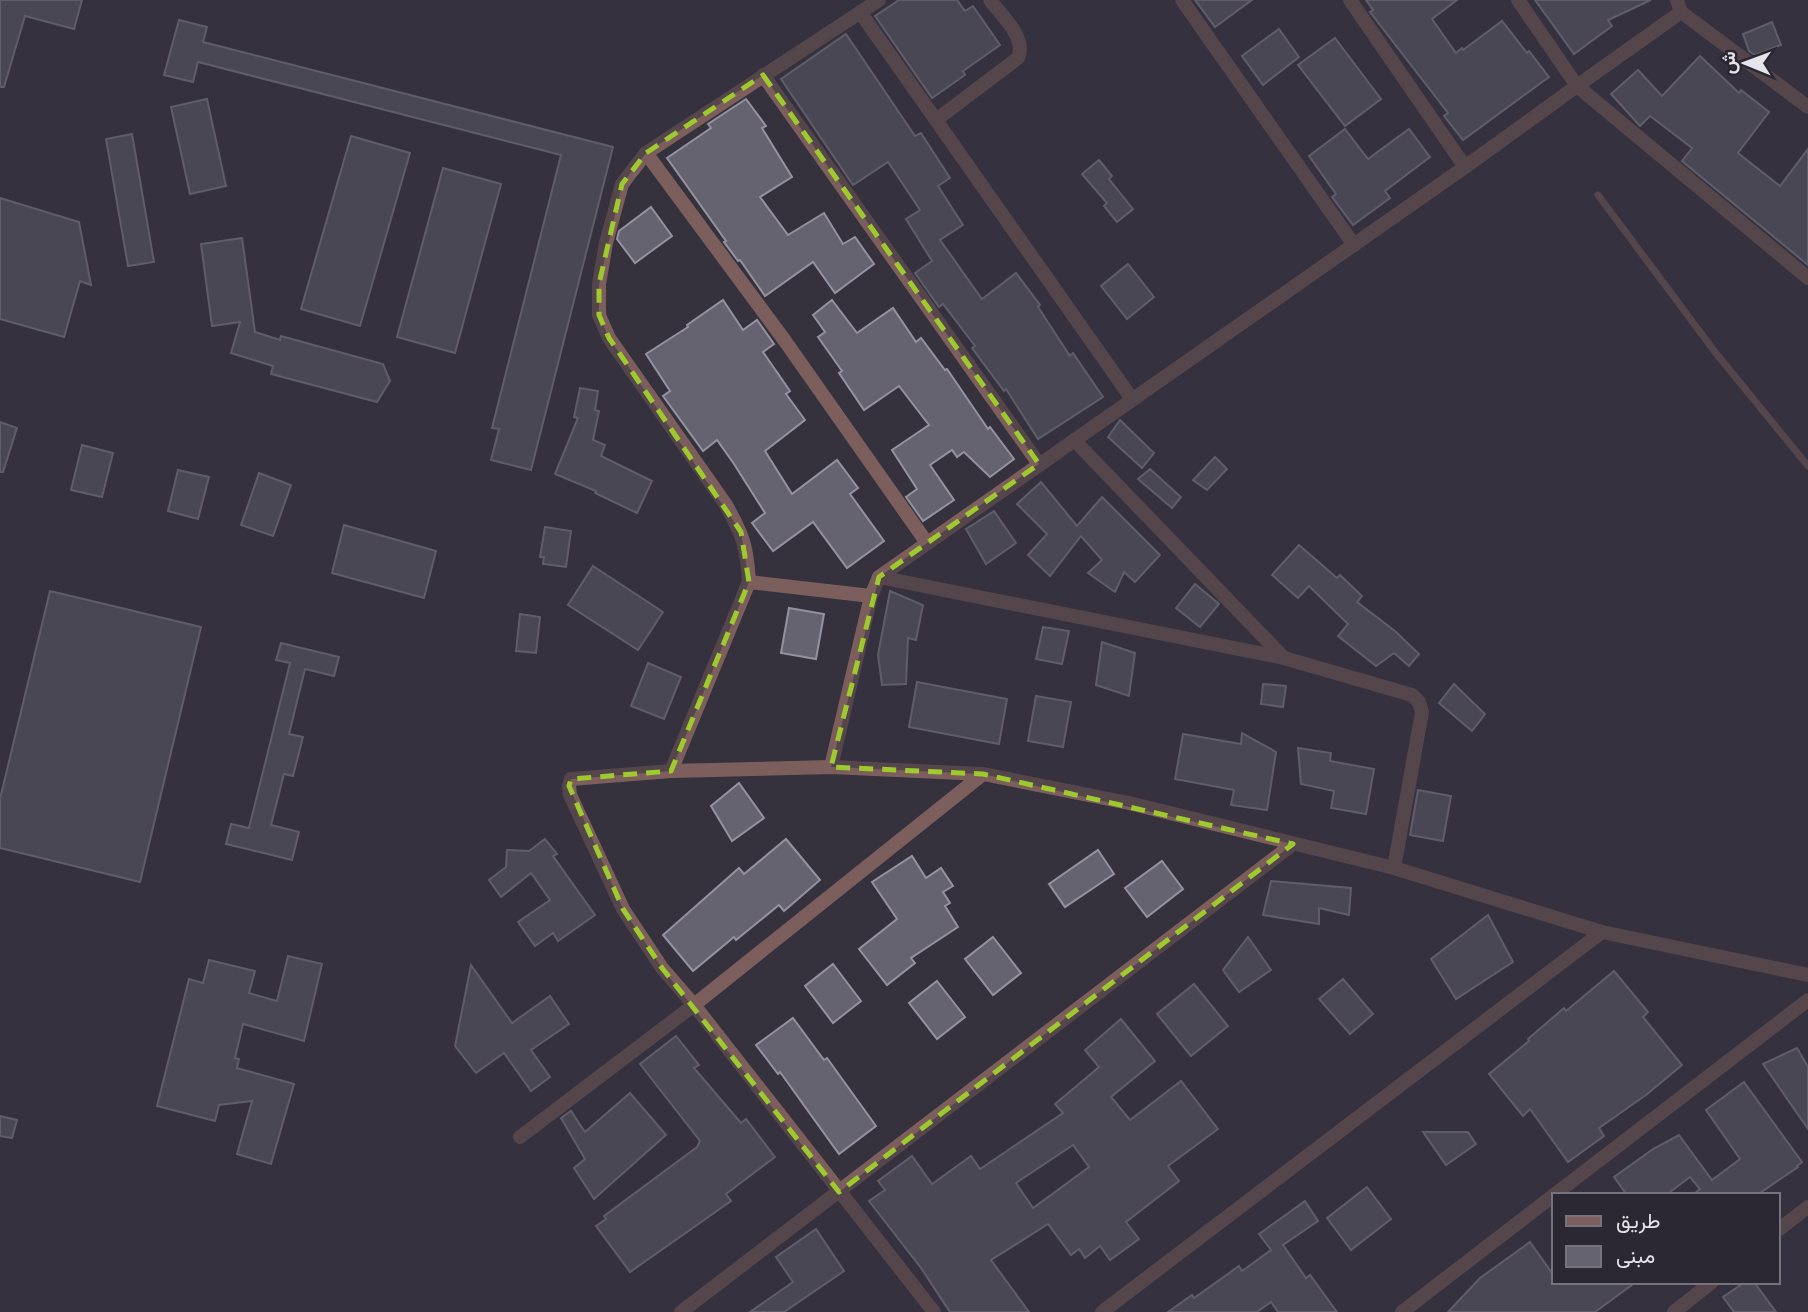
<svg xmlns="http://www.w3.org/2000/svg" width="1808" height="1312" font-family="'Titillium Web',Vazirmatn,sans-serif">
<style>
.building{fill:#656370;stroke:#9592a0;stroke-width:2;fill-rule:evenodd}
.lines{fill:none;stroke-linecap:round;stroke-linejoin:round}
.service{stroke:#7c5f5c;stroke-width:7}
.minor{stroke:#7c5f5c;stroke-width:14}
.marked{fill:none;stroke:#9eca2e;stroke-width:5;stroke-dasharray:14 9;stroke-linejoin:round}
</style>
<rect width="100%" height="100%" fill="#35323e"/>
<g class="building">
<polygon points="0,0 82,0 74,29 25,16 4,87 0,87"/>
<polygon points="899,0 957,0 965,11 973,6 1000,45 963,71 965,75 932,98 875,16"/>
<polygon points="1195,0 1252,0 1215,27"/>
<polygon points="1366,0 1457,0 1432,19 1456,53 1462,48 1463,50 1502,21 1527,53 1529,51 1549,77 1463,140 1444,116 1448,113 1370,12 1373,10"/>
<polygon points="1535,0 1651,0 1608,20 1612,26 1574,54"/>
<polygon points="179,20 207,27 203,42 613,147 531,470 491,460 499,429 492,428 561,155 198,62 193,82 164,75"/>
<polygon points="1772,22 1781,45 1755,55 1749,51 1743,34"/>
<polygon points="1279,29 1299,57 1263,85 1242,56"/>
<polygon points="846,34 915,136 921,133 950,178 938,186 963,225 940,240 982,299 1016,273 1040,305 1038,307 1070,356 1073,353 1103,397 1038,439 1006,389 1004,391 972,348 975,346 943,304 939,307 915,273 932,261 906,219 920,210 888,162 853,185 781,79"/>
<polygon points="1335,38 1381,99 1345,126 1298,65"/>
<polygon points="1700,56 1739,93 1741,90 1769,112 1738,153 1780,186 1808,149 1808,265 1682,161 1692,148 1650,116 1640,126 1611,94 1638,70 1662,96"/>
<polygon points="207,99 226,186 190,194 171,107"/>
<polygon points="746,99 766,126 762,128 792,177 760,197 788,235 824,213 843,244 855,237 874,264 835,293 813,262 765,296 740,260 738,261 724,242 726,241 667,158 711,128 708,124"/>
<polygon points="1345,129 1368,159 1409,129 1430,157 1385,191 1390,198 1353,225 1332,197 1336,194 1309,156"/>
<polygon points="132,134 154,262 128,266 106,139"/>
<polygon points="351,136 410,153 360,326 301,309"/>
<polygon points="1099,160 1112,176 1109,179 1133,209 1117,222 1104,206 1107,203 1082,174"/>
<polygon points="443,168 501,184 455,353 397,337"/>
<polygon points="0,198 79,222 91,285 80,281 64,337 0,319"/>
<polygon points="651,207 672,236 635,263 617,239 619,231"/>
<polygon points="242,238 255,332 280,340 281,336 383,364 390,381 377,402 271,374 273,366 231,353 240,322 212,326 201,244"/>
<polygon points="1128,264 1154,297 1127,319 1101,286"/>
<polygon points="723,300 743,330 757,320 774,344 763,352 790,391 786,394 805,420 765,451 792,494 837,460 858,488 850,494 884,541 847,568 813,522 773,551 752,523 765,513 734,464 717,440 703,451 663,396 670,391 646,354 688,327 687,325"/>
<polygon points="832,300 857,333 893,308 916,342 921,338 945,370 947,369 988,429 990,427 1014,459 990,477 964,452 957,457 952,450 930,465 954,500 923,521 906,497 917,489 892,450 929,425 899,386 864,410 839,373 842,371 818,337 825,332 813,315"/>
<polygon points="580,388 598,391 595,410 599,411 593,440 605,445 601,456 652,481 637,513 595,493 596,491 555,474 578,418 574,417"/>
<polygon points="1120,420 1154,453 1142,468 1108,437"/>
<polygon points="0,422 17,428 3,472 0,472"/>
<polygon points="82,445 113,453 102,497 71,490"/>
<polygon points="1215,457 1227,469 1207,490 1193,480"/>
<polygon points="1150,469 1181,497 1172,508 1138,479"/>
<polygon points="178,470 209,477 198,519 168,511"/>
<polygon points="259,473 291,485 273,536 241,525"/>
<polygon points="1041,482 1077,526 1102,497 1160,555 1135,582 1124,572 1115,592 1088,573 1102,560 1081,536 1050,576 1028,555 1047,534 1017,504"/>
<polygon points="994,511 1016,543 986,564 966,529"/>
<polygon points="344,525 436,551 424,598 332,573"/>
<polygon points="545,527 571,531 566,567 543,564 544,557 540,557"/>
<polygon points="1299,545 1337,578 1340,575 1362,596 1357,602 1395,631 1419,654 1409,666 1394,653 1376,666 1338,636 1348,624 1309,586 1298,598 1272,575"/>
<polygon points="593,566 663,612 638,650 568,605"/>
<polygon points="1195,584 1219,604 1200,627 1176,608"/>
<polygon points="50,591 201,627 140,882 0,848 0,799"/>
<polygon points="890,591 923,605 916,640 908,638 906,684 882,685 878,655"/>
<polygon points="789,608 824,614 816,659 781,653"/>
<polygon points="520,614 540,617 536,653 516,651"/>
<polygon points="1043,627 1069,631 1062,664 1036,659"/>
<polygon points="1102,642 1135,653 1129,696 1096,685"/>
<polygon points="281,643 339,657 334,676 305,669 289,734 303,737 293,776 284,774 271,825 299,832 292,860 226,844 231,824 249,828 290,663 276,660"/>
<polygon points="648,663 681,677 664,719 631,706"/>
<polygon points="917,682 1007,699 999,744 909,727"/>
<polygon points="1263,684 1286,686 1283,707 1261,704"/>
<polygon points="1454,684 1485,714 1472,731 1439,703"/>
<polygon points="1036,696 1071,702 1063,747 1028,741"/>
<polygon points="1242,733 1276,752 1267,810 1231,805 1234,790 1175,779 1183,734 1241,744"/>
<polygon points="1298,748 1331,753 1330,761 1374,769 1366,814 1331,808 1334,791 1301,784"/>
<polygon points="739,783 764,818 732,841 711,806"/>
<polygon points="1418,790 1451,796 1443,841 1410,835"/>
<polygon points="545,839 557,854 553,856 595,915 558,941 553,933 535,946 518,922 550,900 531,873 501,897 489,880 506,867 507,850 529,851"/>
<polygon points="786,839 820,880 784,911 779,905 736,940 734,937 693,971 663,935 739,868 744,874"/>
<polygon points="1098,850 1114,874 1065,907 1049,884"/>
<polygon points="912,856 926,878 941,868 953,886 943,892 950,903 945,906 958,927 911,958 915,963 887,985 859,949 897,919 872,882"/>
<polygon points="1162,861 1183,889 1147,917 1125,888"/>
<polygon points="1271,881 1351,888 1349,915 1319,908 1319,924 1263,915"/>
<polygon points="1488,915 1513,962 1456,999 1431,959"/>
<polygon points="993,937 1021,973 993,995 965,959"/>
<polygon points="1248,937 1271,970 1239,992 1223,970"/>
<polygon points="288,956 322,964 304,1041 243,1024 235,1058 239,1059 237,1068 294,1084 271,1164 237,1154 252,1101 219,1105 215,1121 157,1106 189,979 203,983 209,960 255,971 249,993 277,1001"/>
<polygon points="833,964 861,1001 833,1023 805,986"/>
<polygon points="471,965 512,1023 550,996 569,1024 531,1050 550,1077 531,1091 504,1053 476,1073 455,1046"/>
<polygon points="1614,971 1648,1012 1643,1017 1682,1065 1646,1095 1599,1128 1604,1136 1568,1162 1530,1109 1523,1116 1489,1074 1529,1041 1528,1039 1564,1008 1566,1011"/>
<polygon points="1343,979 1373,1014 1350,1034 1319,999"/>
<polygon points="937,981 965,1017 937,1039 909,1003"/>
<polygon points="1194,984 1228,1026 1191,1056 1157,1014"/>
<polygon points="793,1018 824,1060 827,1058 876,1126 839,1154 780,1072 778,1074 756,1045"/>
<path d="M1121,1019L1155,1061L1111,1097L1130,1120L1181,1081L1218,1129L1168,1166L1179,1181L1126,1222L1139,1239L1110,1260L1100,1246L1085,1258L1079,1249L1071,1255L1048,1224L991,1260L1029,1312H950L921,1268L869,1201L885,1190L878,1181L912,1156L932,1184L971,1156L980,1169L1063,1113L1055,1104L1099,1067L1085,1050ZM1073,1145L1089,1167L1033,1208L1016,1183Z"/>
<polygon points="676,1036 699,1065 694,1068 741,1123 746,1119 775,1157 726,1194 731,1201 630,1272 596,1226 606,1219 604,1216 697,1147 700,1141 640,1064"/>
<polygon points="1797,1048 1808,1067 1808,1129 1763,1064"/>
<polygon points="1744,1082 1802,1162 1797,1166 1798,1167 1757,1195 1693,1195 1700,1189 1690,1177 1666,1195 1627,1195 1614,1177 1653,1149 1679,1135 1712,1180 1740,1159 1706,1110"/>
<polygon points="630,1093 666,1135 594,1199 574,1168 585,1159 561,1118 571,1111 585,1132"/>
<polygon points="0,1116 17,1120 12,1138 0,1136"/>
<polygon points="1423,1132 1468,1132 1476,1144 1446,1165"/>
<polygon points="1367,1187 1391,1219 1351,1250 1327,1218"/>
<polygon points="1305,1201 1318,1221 1283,1245 1306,1278 1310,1275 1337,1312 1278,1312 1271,1302 1257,1312 1168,1312 1192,1295 1194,1298 1239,1266 1242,1271 1271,1250 1259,1234"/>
<polygon points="816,1229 844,1271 784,1312 750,1312 793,1282 776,1257"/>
<polygon points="1530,1242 1554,1276 1554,1282 1636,1282 1595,1312 1448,1312 1480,1278"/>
<polygon points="1745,1282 1754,1282 1776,1312 1734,1312 1723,1297"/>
</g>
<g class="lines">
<polyline class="service" points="1598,195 1715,352 1808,466"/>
<g class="minor">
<polyline points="1182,0 1354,245"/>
<polyline points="1350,0 1465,167 1577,86 1518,0"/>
<polyline points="1677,0 1681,12 1808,107"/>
<polyline points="860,12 1132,399"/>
<polyline points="1681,12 1577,86 1808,278"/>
<polyline points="763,75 1039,464"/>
<path d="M936,120L1018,58C1027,38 1002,16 990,0"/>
<polyline points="646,153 785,341 927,543"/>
<polyline points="879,577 1284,658 1074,440"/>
<polyline points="749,582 871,596"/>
<polyline points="1284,658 1412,695 1419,702 1422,712 1394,868"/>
<polyline points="831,767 871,596 879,577 1465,167"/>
<path d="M671,771L749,582C747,547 743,535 726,505L609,338L599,315V284L606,243L622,184L646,153L879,0"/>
<polyline points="520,1137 694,1005 983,774"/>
<polyline points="1554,1195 1808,1000"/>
<polyline points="1778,1230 1808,1207"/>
<polyline points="681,1312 1293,844"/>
<polyline points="934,1312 694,1005 662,968 623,909 570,795 569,786 571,779 671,771 831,767 983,774 1129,803 1394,868 1602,932 1808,975"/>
<polyline points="1102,1312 1602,932"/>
<polyline points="1402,1312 1554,1195"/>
<polyline points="1674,1312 1712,1282"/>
</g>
</g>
<path d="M0 0H1808V1312H0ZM763,75L1039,464L879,577L831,767L983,774L1293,844L839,1192L662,968L623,909L569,786L571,779L671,771L749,582L741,532L609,338L599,315V284L622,184L646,153Z" fill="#35323e" fill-opacity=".55" fill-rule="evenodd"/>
<path class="marked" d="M763,75L1039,464L879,577L831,767L983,774L1293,844L839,1192L662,968L623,909L569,786L571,779L671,771L749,582L741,532L609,338L599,315V284L622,184L646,153Z"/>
<rect x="1552" y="1193" width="228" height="91" fill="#2b2834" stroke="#75737d" stroke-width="2"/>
<rect x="1566" y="1216" width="35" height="10" fill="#7c5f5c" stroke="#75737d" stroke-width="2"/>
<text x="1616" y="1228" font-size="21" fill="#e5e3eb">طريق</text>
<rect x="1566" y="1246" width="35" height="21" fill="#656370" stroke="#75737d" stroke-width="2"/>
<text x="1616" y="1263" font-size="21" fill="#e5e3eb">مبنى</text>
<g transform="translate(1745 63) rotate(271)" stroke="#2b2834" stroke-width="5" paint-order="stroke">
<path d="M0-5L12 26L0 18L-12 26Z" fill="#e5e3eb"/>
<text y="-10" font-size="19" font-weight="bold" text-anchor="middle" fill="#e5e3eb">ش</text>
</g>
</svg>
